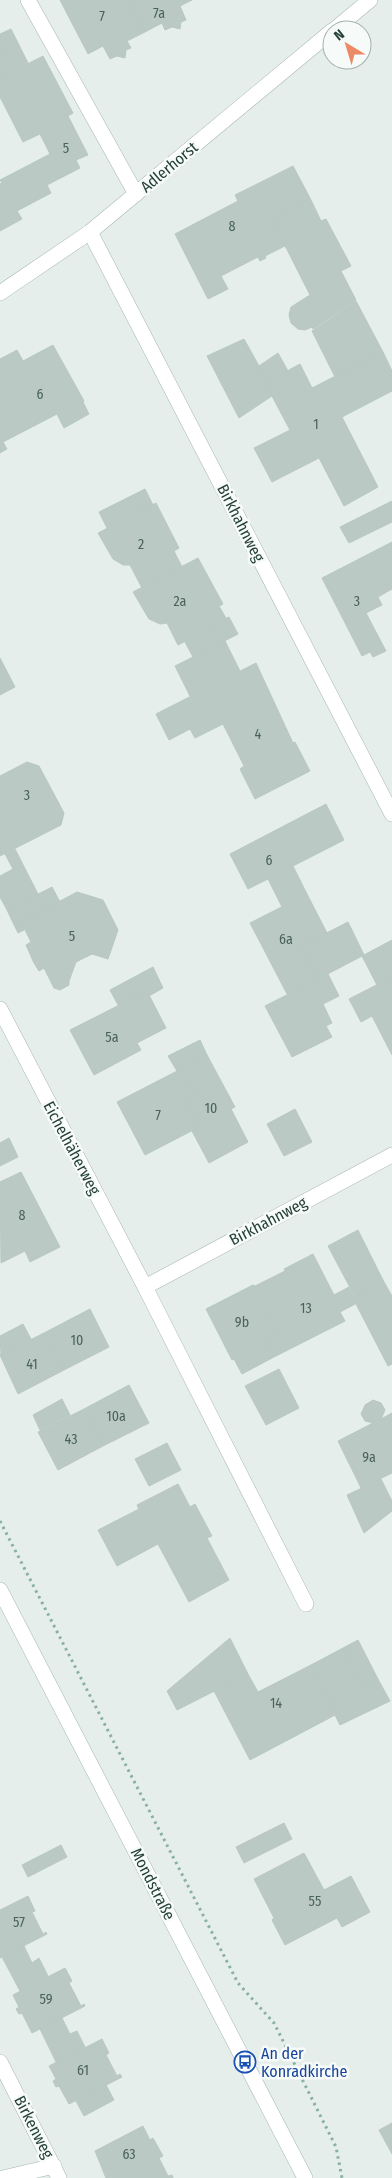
<svg xmlns="http://www.w3.org/2000/svg" width="392" height="2178" font-family="'Fira Sans Condensed',sans-serif">
<style>
.building{fill:#bbc9c4;stroke:#b8c8c2}
.lines{fill:none;stroke-linecap:round;stroke-linejoin:round}
.lane-casing{stroke:#a8b6b2;stroke-width:16}
.street-casing{stroke:#a8b6b2;stroke-width:16}
.secondary-casing{stroke:#a4b9b3;stroke-width:16}
.path{stroke:#88b0a4;stroke-width:3;stroke-dasharray:2.5 4;stroke-linecap:butt}
.lane{stroke:#fff;stroke-width:15}
.street{stroke:#fff;stroke-width:15}
.secondary{stroke:#fff;stroke-width:15}
.labels{text-anchor:middle;dominant-baseline:central;stroke-width:5;stroke-linejoin:round;paint-order:stroke}
.number-label{font-size:14px;fill:#4a625c}
.street-label{font-size:16px;fill:#254039;stroke:#f6faf8}
.transit-label{font-size:16px;fill:#164399;stroke:#f6faf8;text-anchor:start}
</style>
<rect width="100%" height="100%" fill="#e6eeeb"/>
<g class="building">
<polygon points="60,0 128,0 145,32 127,41 131,48 126,50 125,58 117,56 110,59 103,46 88,54"/>
<polygon points="128,0 192,0 180,6 186,20 181,22 180,29 172,27 165,30 162,23 145,32"/>
<polygon points="11,29 19,45 0,54 0,34"/>
<polygon points="19,45 28,63 0,78 0,54"/>
<polygon points="43,56 73,113 68,116 88,155 76,160 80,168 47,185 51,193 17,211 22,219 0,231 0,184 2,183 0,180 50,154 40,134 23,142 0,97 0,78"/>
<polygon points="293,166 310,198 271,218 285,246 265,256 266,258 260,261 258,257 221,276 228,289 208,299 175,234 238,201 235,195"/>
<polygon points="310,198 321,221 326,219 351,266 341,271 356,300 313,329 312,327 305,330 298,329 291,323 289,315 291,307 310,295 271,218"/>
<polygon points="356,301 383,352 335,377 312,331"/>
<polygon points="244,339 259,366 224,389 207,356"/>
<polygon points="53,345 84,401 83,402 89,414 64,428 57,414 3,442 7,449 0,453 0,359 17,350 23,361"/>
<polygon points="383,352 392,371 392,391 342,417 378,487 344,506 319,458 272,482 254,448 290,430 265,383 300,364 312,388"/>
<polygon points="278,353 288,371 266,382 259,366"/>
<polygon points="259,366 272,396 239,418 224,389"/>
<polygon points="145,489 153,505 107,528 99,512"/>
<polygon points="392,501 392,522 349,543 340,527"/>
<polygon points="156,503 179,548 174,551 182,567 142,588 130,565 123,565 113,559 98,533"/>
<polygon points="392,542 392,589 378,597 382,605 366,613 386,651 373,657 370,652 362,656 322,578"/>
<polygon points="198,558 223,604 219,606 227,620 178,645 167,623 160,624 149,619 133,592"/>
<polygon points="229,617 238,634 193,657 185,642 227,620 225,619"/>
<polygon points="225,641 240,671 190,696 175,666"/>
<polygon points="0,658 15,687 0,695"/>
<polygon points="256,663 293,743 295,742 310,771 255,799 240,769 244,766 223,724 195,738 190,729 169,740 156,714"/>
<polygon points="27,762 39,766 64,813 61,825 0,856 0,776"/>
<polygon points="326,804 344,840 293,866 307,894 282,907 268,879 248,889 230,854"/>
<polygon points="15,849 38,894 7,910 0,897 0,876 13,869 5,854"/>
<polygon points="52,887 60,902 21,922 24,930 18,933 7,910"/>
<polygon points="77,892 103,900 118,930 108,959 92,954 76,962 69,981 69,985 60,990 54,988 44,968 39,971 34,963 26,945 31,942 21,922"/>
<polygon points="307,894 327,933 301,946 318,979 287,994 250,923"/>
<polygon points="348,922 364,955 318,979 301,946"/>
<polygon points="392,940 392,977 377,985 362,956"/>
<polygon points="153,967 163,988 149,996 147,991 118,1005 110,990"/>
<polygon points="328,974 339,996 323,1004 332,1023 326,1026 332,1037 292,1057 265,1006"/>
<polygon points="392,977 392,1055 372,1016 361,1022 349,999"/>
<polygon points="147,991 166,1028 137,1043 141,1050 94,1075 70,1030"/>
<polygon points="200,1040 207,1055 177,1071 168,1056"/>
<polygon points="207,1055 235,1107 231,1109 248,1142 209,1163 192,1131 199,1127 185,1100 195,1096 181,1069"/>
<polygon points="181,1069 195,1096 185,1100 199,1127 145,1155 117,1102"/>
<polygon points="295,1109 312,1142 284,1156 267,1124"/>
<polygon points="9,1138 18,1157 0,1166 0,1143"/>
<polygon points="21,1172 60,1247 30,1262 25,1251 1,1263 0,1182"/>
<polygon points="358,1230 384,1282 355,1297 328,1246"/>
<polygon points="313,1254 334,1295 349,1287 357,1303 340,1312 345,1321 274,1357 266,1342 279,1335 253,1285 255,1286 285,1271 284,1269"/>
<polygon points="384,1282 392,1296 392,1364 388,1366 356,1304 355,1297"/>
<polygon points="253,1285 279,1335 266,1342 274,1357 242,1374 234,1359 232,1360 206,1309"/>
<polygon points="90,1309 109,1347 64,1370 44,1333"/>
<polygon points="23,1324 31,1339 1,1355 0,1336"/>
<polygon points="44,1333 64,1370 18,1394 0,1355"/>
<polygon points="279,1369 299,1408 266,1425 245,1386"/>
<polygon points="129,1385 149,1423 103,1446 84,1409"/>
<polygon points="62,1399 70,1415 40,1430 33,1415"/>
<polygon points="373,1400 381,1403 385,1410 381,1419 392,1413 392,1473 361,1488 338,1441 373,1423 365,1421 361,1414 365,1405"/>
<polygon points="84,1409 103,1446 58,1470 38,1432"/>
<polygon points="167,1443 181,1470 149,1486 135,1459"/>
<polygon points="381,1479 392,1501 392,1511 364,1533 347,1495"/>
<polygon points="178,1484 190,1507 195,1504 212,1536 207,1538 229,1580 189,1602 158,1544 117,1566 98,1530 139,1509 137,1505"/>
<polygon points="230,1638 248,1674 177,1710 167,1691"/>
<polygon points="358,1640 379,1681 364,1689 343,1648"/>
<polygon points="343,1648 364,1689 379,1681 390,1701 340,1725 335,1715 337,1714 311,1665"/>
<polygon points="311,1665 337,1714 250,1760 214,1691 248,1674 258,1692"/>
<polygon points="284,1823 292,1839 244,1863 236,1847"/>
<polygon points="61,1845 67,1857 28,1877 22,1865"/>
<polygon points="304,1853 324,1890 351,1876 370,1912 342,1927 337,1918 285,1945 272,1920 274,1918 254,1879"/>
<polygon points="28,1896 35,1911 32,1912 43,1934 46,1932 47,1934 0,1958 0,1910"/>
<polygon points="24,1946 32,1963 39,1958 48,1976 20,1991 2,1957"/>
<polygon points="65,1968 72,1981 69,1983 81,2006 84,2004 85,2006 32,2033 22,2013 19,2014 16,2009 19,2007 13,1995"/>
<polygon points="62,2018 70,2034 77,2031 85,2047 56,2062 40,2029"/>
<polygon points="102,2039 109,2053 106,2055 117,2076 120,2074 122,2077 69,2104 59,2086 56,2087 53,2081 56,2079 49,2066"/>
<polygon points="106,2085 114,2100 84,2116 76,2101"/>
<polygon points="392,2123 392,2154 379,2130"/>
<polygon points="143,2126 150,2140 153,2138 163,2156 159,2158 168,2176 172,2175 173,2178 106,2178 95,2151"/>
</g>
<g class="lines">
<g class="lane-casing">
<g id="lane">
<polyline points="28,0 136,194"/>
<polyline points="145,1287 306,1604"/>
</g>
</g>
<g class="street-casing">
<g id="street">
<polyline points="334,30 370,0"/>
<polyline points="90,232 392,814"/>
<polyline points="0,293 90,232 332,31"/>
<polyline points="0,1009 145,1287 392,1155"/>
<polyline points="0,2062 59,2178"/>
<polyline points="3,2178 54,2166"/>
</g>
</g>
<g class="secondary-casing">
<polyline id="secondary" points="0,1590 305,2178"/>
</g>
<polyline class="path" points="0,1521 238,1983 274,2023 336,2147 342,2178"/>
<use href="#lane" class="lane"/>
<use href="#street" class="street"/>
<use href="#secondary" class="secondary"/>
</g>
<defs>
<g id="bus-ring" transform="scale(1.125)"><circle r="9.5" fill="#f6faf8" stroke="#1a4fb4" stroke-width="1.5"/><path d="M-5-6H5V4H4V6H2V4H-2V6H-4V4H-5ZM-3.5-4V0h7V-4ZM-3.5 1.2v1.5H-2V1.2ZM2 1.2v1.5H3.5V1.2Z" fill="#1a4fb4"/></g>
</defs>
<g fill-rule="evenodd">
<use href="#bus-ring" x="245" y="2062"/>
</g>
<g class="labels">
<g class="number-label">
<text x="159" y="13">7a</text>
<text x="102" y="16">7</text>
<text x="66" y="148">5</text>
<text x="232" y="226">8</text>
<text x="40" y="394">6</text>
<text x="316" y="424">1</text>
<text x="141" y="544">2</text>
<text x="180" y="601">2a</text>
<text x="357" y="601">3</text>
<text x="258" y="734">4</text>
<text x="27" y="795">3</text>
<text x="269" y="860">6</text>
<text x="72" y="936">5</text>
<text x="286" y="939">6a</text>
<text x="112" y="1037">5a</text>
<text x="211" y="1108">10</text>
<text x="158" y="1115">7</text>
<text x="22" y="1215">8</text>
<text x="306" y="1308">13</text>
<text x="242" y="1322">9b</text>
<text x="77" y="1340">10</text>
<text x="32" y="1364">41</text>
<text x="116" y="1416">10a</text>
<text x="71" y="1439">43</text>
<text x="369" y="1457">9a</text>
<text x="276" y="1703">14</text>
<text x="315" y="1901">55</text>
<text x="19" y="1922">57</text>
<text x="46" y="1999">59</text>
<text x="83" y="2070">61</text>
<text x="129" y="2154">63</text>
</g>
<g class="street-label">
<text transform="translate(169 167) rotate(-40)">Adlerhorst</text>
<text transform="translate(241 523) rotate(63)">Birkhahnweg</text>
<text transform="translate(72 1148) rotate(62)">Eichelhäherweg</text>
<text transform="translate(268 1221) rotate(-28)">Birkhahnweg</text>
<text transform="translate(153 1884) rotate(63)">Mondstraße</text>
<text transform="translate(34 2127) rotate(63)">Birkenweg</text>
</g>
<g class="transit-label">
<text x="261" y="2053">An der<tspan x="261" dy="18">Konradkirche</tspan></text>
</g>
</g>
<g transform="translate(347 45) rotate(322)"><circle r="24" fill="#f6faf8" stroke="#a2b0ac"/>
<path d="M0-4L9 19L0 12L-9 19Z" fill="#ec8a65"/>
<text y="-8" font-size="14" font-weight="bold" text-anchor="middle" fill="#254039">N</text>
</g>
</svg>
